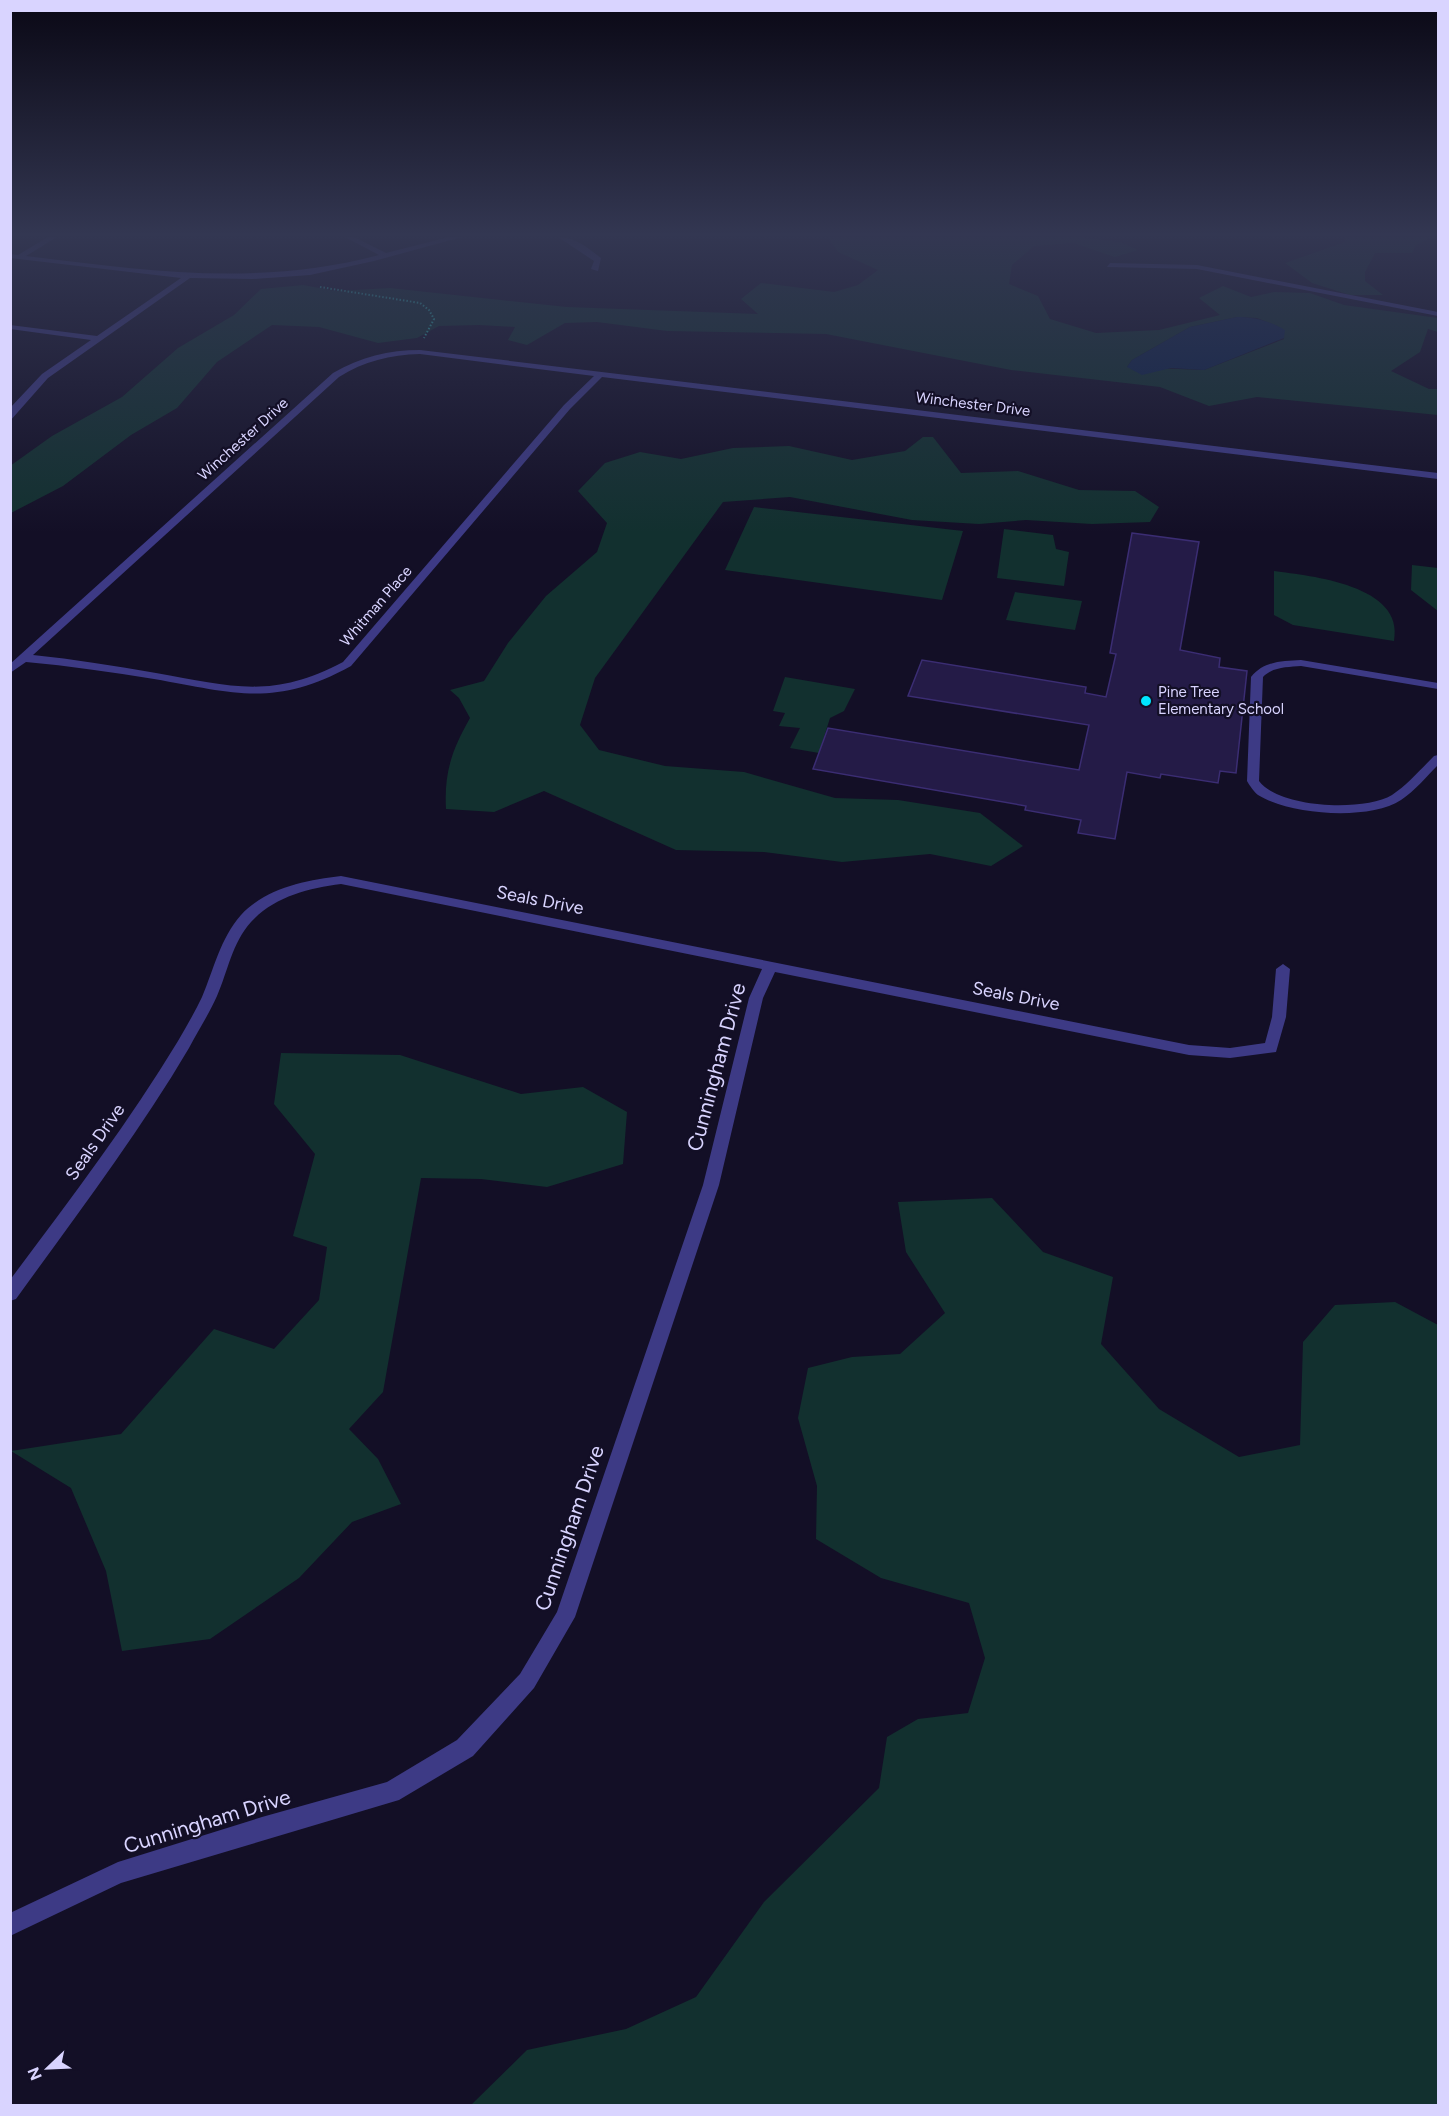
<svg xmlns="http://www.w3.org/2000/svg" width="1449" height="2116" font-family="Figtree,sans-serif">
<style>
.green{fill:#12302f;fill-rule:evenodd}
.water{fill:#0c2248}
.building{fill:#241b47;stroke:#3b2d73;stroke-width:1.5}
.lines{fill:none;stroke-linecap:round;stroke-linejoin:round}
.path{stroke:#2fb8b0;stroke-width:2;stroke-dasharray:1.5 2;stroke-linecap:butt}
.service{fill:#3d3a85;fill-rule:evenodd}
.minor{fill:#3d3a85;fill-rule:evenodd}
.poi-dot{fill:#00e5ff;stroke:#130f26;stroke-width:2}
.labels{text-anchor:middle;dominant-baseline:central;stroke-width:4.5;stroke-linejoin:round;paint-order:stroke}
.far-street-label{font-size:15px;fill:#d9d4ff;stroke:#130f26}
.far-poi-label{font-size:15px;fill:#d9d4ff;stroke:#130f26;text-anchor:start}
.street-label{font-size:18px;fill:#d9d4ff;stroke:#130f26}
.near-street-label{font-size:21px;fill:#d9d4ff;stroke:#130f26}
</style>
<rect width="100%" height="100%" fill="#130f26"/>
<g class="green">
<path d="M828,237H1079L1120,242L1138,250L1115,257L1073,243L1034,246L1012,265L1009,284L1038,296L1050,319L1096,333L1159,330L1220,315L1199,298L1223,286L1251,297L1274,292L1310,293L1344,305L1438,318V332L1428,329L1420,352L1391,371L1429,389H1438V415L1257,397L1209,406L1160,387L1011,370L826,334L667,331L597,322L565,323L527,345L508,340L515,327L479,325L439,326L417,338L378,343L319,327L272,325L217,362L177,408L131,435L63,486L11,513L10,466L52,436L122,397L178,348L234,315L261,289L303,285L336,291L390,288L567,307L758,314L741,299L761,283L834,292L858,285L878,270L838,252ZM1237,317L1257,318L1277,326L1284,339L1204,370L1127,367L1132,360L1190,327Z"/>
<polygon points="1344,237 1427,237 1430,238 1416,245 1412,253 1375,253 1365,272 1365,281 1383,295 1350,295 1312,283 1285,263 1345,242"/>
<path d="M923,437H933L961,473L1018,471L1079,490L1135,491L1159,507L1150,522L1092,524L1026,520L979,524L912,520L790,497L723,502L595,678L580,725L599,750L665,766L744,772L835,798L898,800L980,813L1023,846L991,866L930,854L842,862L764,852L676,850L544,791L494,812L446,809C444,772 452,750 470,718L459,698L450,690L484,681L508,643L546,596L597,552L607,523L578,491L605,463L640,452L681,459L733,448L789,446L852,460L905,451Z"/>
<polygon points="754,507 963,531 942,600 725,570"/>
<polygon points="1004,529 1053,535 1056,549 1069,552 1064,586 997,578"/>
<polygon points="1412,565 1438,568 1438,611 1411,590"/>
<path d="M1274,571C1311,576 1405,585 1394,641L1293,625L1274,615Z"/>
<polygon points="1015,592 1082,601 1075,630 1006,620"/>
<polygon points="785,677 855,689 844,711 830,718 819,753 790,748 800,728 779,726 785,713 773,711"/>
<polygon points="281,1053 400,1055 521,1094 583,1087 627,1112 623,1164 547,1187 481,1179 421,1178 383,1392 349,1429 378,1459 401,1504 352,1522 299,1578 210,1639 122,1651 106,1571 71,1488 11,1451 121,1434 214,1329 274,1349 319,1300 327,1247 293,1236 315,1154 274,1104"/>
<polygon points="992,1198 1043,1252 1113,1277 1101,1344 1159,1409 1239,1457 1300,1445 1303,1342 1335,1305 1395,1302 1438,1325 1438,2105 471,2105 527,2050 626,2029 696,1997 764,1902 879,1788 887,1737 918,1719 968,1713 985,1658 969,1603 881,1578 816,1539 817,1486 798,1418 808,1368 852,1357 900,1354 945,1313 906,1252 898,1202"/>
</g>
<path class="water" d="M1237,317C1255,317 1269,321 1285,330L1284,338L1204,370L1171,368L1142,375L1127,367L1132,360L1190,327Z"/>
<polygon class="building" points="1132,533 1199,542 1180,650 1220,658 1219,667 1247,671 1236,773 1220,771 1218,783 1161,774 1160,778 1127,772 1115,839 1078,833 1081,820 1025,810 1026,806 813,769 828,728 1079,770 1089,725 908,696 922,660 1086,687 1085,693 1106,697 1116,654 1110,653"/>
<g class="lines">
<polyline class="path" points="320,287 420,303 429,310 434,319 424,338"/>
<path class="service" d="M1301,660L1438,683V689L1301,666C1288,667 1272,667 1263,677L1259,781C1279,808 1363,812 1392,795C1407,785 1421,769 1434,756L1438,755V765C1427,776 1415,791 1401,800C1369,821 1290,815 1258,795C1254,792 1250,786 1247,781L1251,677C1264,661 1282,661 1301,660Z"/>
<g class="minor">
<path d="M48,237H57L26,256C148,271 258,287 379,255L345,237H354L386,253L449,237H462L374,261L310,275L253,279L190,278L48,378L10,421V408L42,374L91,340L10,329V325L97,336L181,278L10,258V254L18,255Z"/>
<path d="M558,237C575,237 588,248 601,258L598,271L591,269L594,261Z"/>
<polygon points="1110,263 1197,265 1438,312 1438,316 1197,269 1107,267"/>
<path d="M420,350L1438,473V479L602,377L570,409L351,666C275,708 234,693 154,679C112,672 69,666 26,662L10,673V664L333,373C360,357 389,350 420,350ZM420,354L594,376L564,405L343,662C272,700 230,686 156,673C115,666 74,659 33,655L339,377C364,361 390,355 420,354Z"/>
<path d="M341,876L1189,1045L1230,1048L1265,1043L1272,1017L1276,969L1283,964L1290,969L1286,1017L1276,1052L1230,1058L1189,1055L775,972L763,998L719,1185L575,1617L534,1688L473,1756L399,1800L121,1883L10,1936V1913L118,1862L262,1817L387,1782L457,1740L520,1674L557,1612L703,1185L749,998L762,969L341,884C308,888 274,897 251,922C232,943 228,971 217,996C209,1014 198,1031 189,1048C137,1136 75,1217 16,1299L10,1301V1280C68,1202 128,1124 178,1041C186,1027 195,1012 202,997C214,969 220,939 241,915C266,888 306,880 341,876Z"/>
</g>
</g>
<linearGradient id="sky" x2="0" y2="1"><stop stop-color="#0a0815"/><stop offset="0.44" stop-color="#333752"/><stop offset="1" stop-color="#333752" stop-opacity="0"/></linearGradient>
<rect width="1449" height="533" fill="url(#sky)"/>
<circle class="poi-dot" cx="1146" cy="701" r="6"/>
<g class="labels">
<g class="far-street-label">
<text transform="translate(973 404) rotate(7)">Winchester Drive</text>
<text transform="translate(243 439) rotate(-42)">Winchester Drive</text>
<text transform="translate(376 606) rotate(-49)">Whitman Place</text>
</g>
<g class="far-poi-label">
<text x="1158" y="692">Pine Tree<tspan x="1158" dy="17">Elementary School</tspan></text>
</g>
<g class="street-label">
<text transform="translate(540 900) rotate(11)">Seals Drive</text>
<text transform="translate(1016 996) rotate(11)">Seals Drive</text>
<text transform="translate(95 1142) rotate(-55)">Seals Drive</text>
</g>
<g class="near-street-label">
<text transform="translate(716 1067) rotate(-75)">Cunningham Drive</text>
<text transform="translate(569 1528) rotate(-71)">Cunningham Drive</text>
<text transform="translate(207 1821) rotate(-17)">Cunningham Drive</text>
</g>
</g>
<rect width="1449" height="2116" fill="none" stroke="#d9d4ff" stroke-width="24"/>
<g transform="translate(48 2068) rotate(247)" stroke="#130f26" stroke-width="4.5" paint-order="stroke">
<path d="M0-4.5L10 22L0 15L-10 22Z" fill="#d9d4ff"/>
<text y="-9" font-size="16" font-weight="bold" text-anchor="middle" fill="#d9d4ff">N</text>
</g>
</svg>
